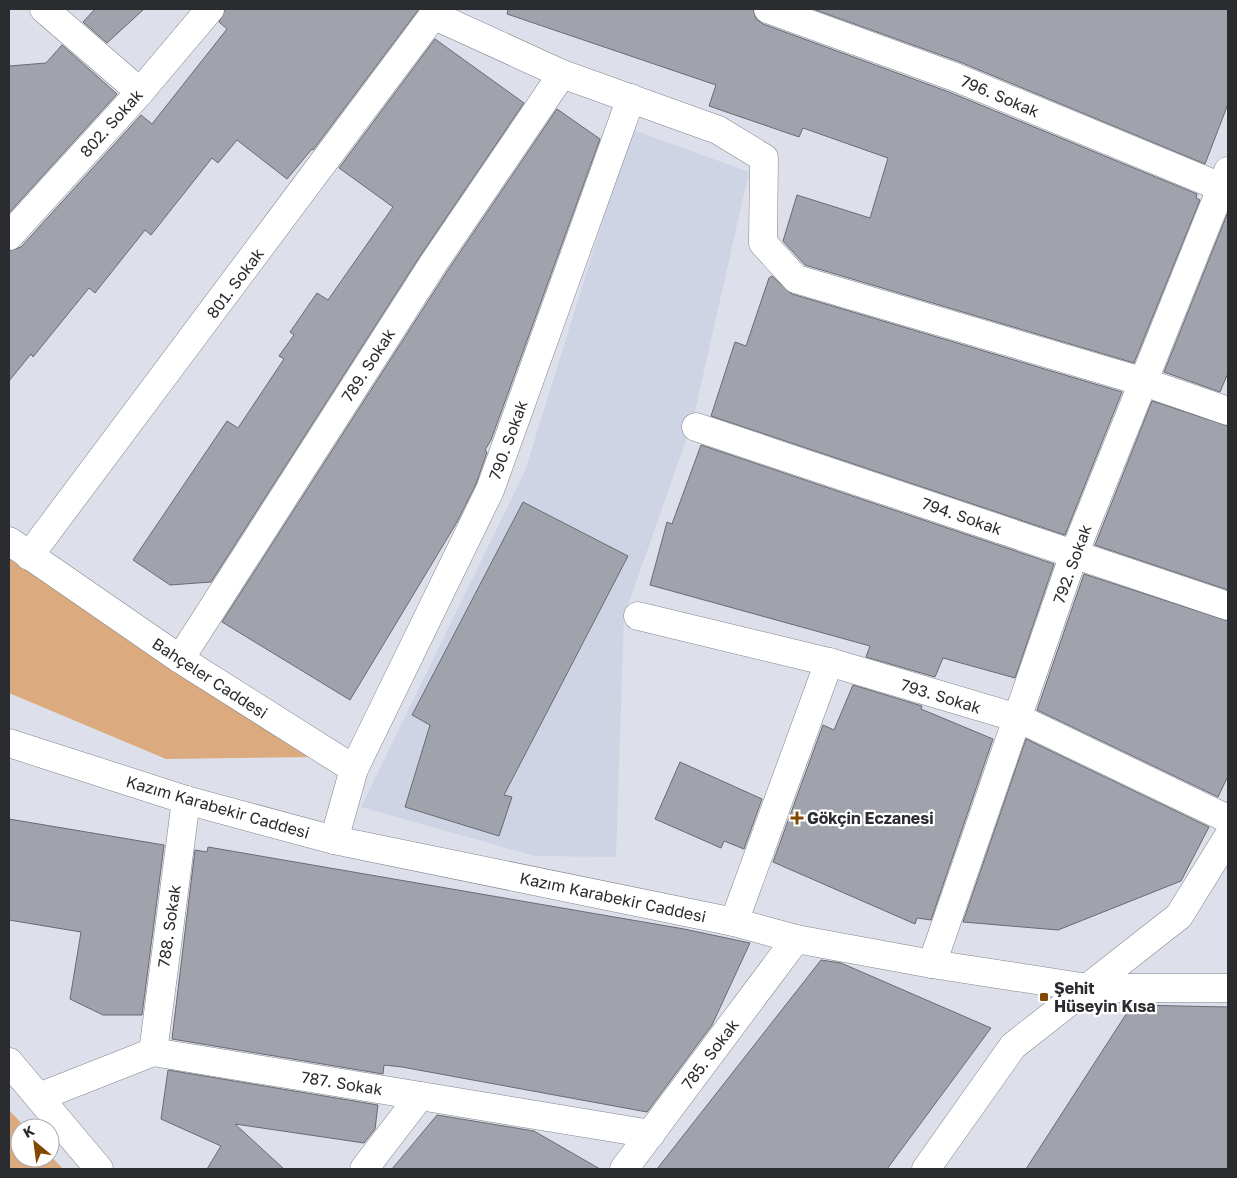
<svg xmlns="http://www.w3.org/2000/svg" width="1237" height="1178" font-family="'Golos Text',sans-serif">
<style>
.built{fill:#cfd4e4}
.green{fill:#dcaa7f}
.building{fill:#a0a3ac;stroke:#686b73}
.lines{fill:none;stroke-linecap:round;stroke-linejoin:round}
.minor-casing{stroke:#81848d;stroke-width:29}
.tertiary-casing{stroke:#81848d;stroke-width:29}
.secondary-casing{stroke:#81848d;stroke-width:29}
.minor{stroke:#fff;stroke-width:28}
.tertiary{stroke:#fff;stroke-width:28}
.secondary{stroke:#fff;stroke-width:28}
.poi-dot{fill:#824800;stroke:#fff;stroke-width:2}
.labels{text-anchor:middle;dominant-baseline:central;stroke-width:4.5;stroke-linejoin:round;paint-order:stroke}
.street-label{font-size:16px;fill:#2b2c30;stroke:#fff}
.poi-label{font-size:16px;font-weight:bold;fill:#2b2c30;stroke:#fff;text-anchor:start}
</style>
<rect width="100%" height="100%" fill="#dde0ea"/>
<polygon class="built" points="631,129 749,172 693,420 624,617 616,857 535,856 361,807 525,471"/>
<g class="green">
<polygon points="9,536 312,757 166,759 9,693"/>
<polygon points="9,1110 26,1128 20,1128 20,1158 50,1158 50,1155 63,1169 9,1169"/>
</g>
<g class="building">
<polygon points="95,9 144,9 107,43 83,22"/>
<polygon points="225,9 419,9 313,150 312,149 287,179 237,140 218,163 212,158 151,235 145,230 95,293 89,288 33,357 31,354 9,381 9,251 21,247 141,115 152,124 227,29 219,22"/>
<polygon points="508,9 753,9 756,19 763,24 949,92 1197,194 1196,198 1200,200 1134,363 805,265 783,241 797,195 870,218 888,158 803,128 799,137 709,106 716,85 507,14"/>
<polygon points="813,9 1228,9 1228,104 1205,164 960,62"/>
<polygon points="435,39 524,103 420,256 211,582 170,585 133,560 227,421 238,428 284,359 279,356 294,335 290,332 317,293 328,300 393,207 339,168"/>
<polygon points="62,45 117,94 9,213 9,66 46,63"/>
<polygon points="557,109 600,139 491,440 485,450 487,452 476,484 457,522 350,700 222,622 446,273"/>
<polygon points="1228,212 1228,373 1220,392 1164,372"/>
<polygon points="772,276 792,294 1122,392 1065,535 711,416 735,342 746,346 769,278"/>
<polygon points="1152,401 1228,426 1228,590 1095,545"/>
<polygon points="701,445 1054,564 1015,678 943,658 935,677 866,657 870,646 650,585 667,522 672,524"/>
<polygon points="523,502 628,556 504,795 512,797 499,836 405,807 430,725 412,715"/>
<polygon points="1084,574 1228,621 1228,776 1218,797 1037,710"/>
<polygon points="853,685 922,706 921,709 993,739 931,920 917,918 915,924 773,862 823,725 834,730"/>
<polygon points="1026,739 1209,827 1181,881 1058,930 963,922"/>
<polygon points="680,762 762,799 744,849 724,841 721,848 655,819"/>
<polygon points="9,819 164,845 142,1015 103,1015 70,999 81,932 9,920"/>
<polygon points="208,847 684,929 750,943 712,1025 647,1112 402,1067 384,1065 383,1074 172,1039 195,850 207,852"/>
<polygon points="821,960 841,963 991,1028 887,1169 657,1169"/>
<polygon points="1132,1005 1228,1007 1228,1169 1026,1169"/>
<polygon points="168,1070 378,1105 375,1129 364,1143 235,1124 284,1169 207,1169 221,1146 161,1119"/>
<polygon points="437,1115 534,1131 600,1169 392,1169"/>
</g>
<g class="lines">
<g class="minor-casing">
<g id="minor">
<polyline points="44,9 140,92"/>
<polyline points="768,9 955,77 1228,190"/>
<polyline points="433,15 562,74 718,130 764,158 763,243 796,279 1144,382 1228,411"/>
<polyline points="9,236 140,92 210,9"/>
<polyline points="696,427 1228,606"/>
<polyline points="29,556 438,9"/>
<polyline points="638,616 829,662 1018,718 1228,819"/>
<polyline points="180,659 433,264 562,74"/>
<polyline points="354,769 490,490 631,98"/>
<polyline points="734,922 829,662"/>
<polyline points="932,964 1074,554 1228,171"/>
<polyline points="153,1052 186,800"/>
<polyline points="39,1097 153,1052 651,1134"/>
<polyline points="364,1169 420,1096"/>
<polyline points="624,1169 796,939"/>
</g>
</g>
<g class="tertiary-casing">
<polyline id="tertiary" points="9,541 180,659 354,769 334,840"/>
</g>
<g class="secondary-casing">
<g id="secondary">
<polyline points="9,743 186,800 334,840 734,922 796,939 932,964 1088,988 1228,988"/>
<polyline points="9,1062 99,1169"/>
<polyline points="926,1169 1013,1046 1179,916 1228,837"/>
</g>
</g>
<use href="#minor" class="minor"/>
<use href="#tertiary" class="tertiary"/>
<use href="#secondary" class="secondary"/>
</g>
<g class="poi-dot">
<path d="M794.5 810.5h5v5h5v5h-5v5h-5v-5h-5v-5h5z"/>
<rect x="1039" y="992" width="10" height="10" rx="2.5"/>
</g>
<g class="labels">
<g class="street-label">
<text transform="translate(1000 96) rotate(23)">796. Sokak</text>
<text transform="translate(111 123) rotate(-48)">802. Sokak</text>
<text transform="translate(235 283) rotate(-53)">801. Sokak</text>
<text transform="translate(368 365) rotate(-57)">789. Sokak</text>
<text transform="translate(508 440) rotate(-70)">790. Sokak</text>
<text transform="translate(962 516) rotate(19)">794. Sokak</text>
<text transform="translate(1072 564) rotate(-70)">792. Sokak</text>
<text transform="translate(210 678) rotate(33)">Bahçeler Caddesi</text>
<text transform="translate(941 696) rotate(17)">793. Sokak</text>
<text transform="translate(218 807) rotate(16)">Kazım Karabekir Caddesi</text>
<text transform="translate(613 897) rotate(12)">Kazım Karabekir Caddesi</text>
<text transform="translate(169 926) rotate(-82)">788. Sokak</text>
<text transform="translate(710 1054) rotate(-53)">785. Sokak</text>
<text transform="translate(342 1083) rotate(9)">787. Sokak</text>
</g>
<g class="poi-label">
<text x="807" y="818">Gökçin Eczanesi</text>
<text x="1054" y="988">Şehit<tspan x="1054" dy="18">Hüseyin Kısa</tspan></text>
</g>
</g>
<rect width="1237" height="1178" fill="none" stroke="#2b2c30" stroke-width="20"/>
<g transform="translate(35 1143) rotate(331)"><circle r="24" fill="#ffffff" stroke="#aaabac"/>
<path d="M0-4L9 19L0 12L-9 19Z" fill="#824800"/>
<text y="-8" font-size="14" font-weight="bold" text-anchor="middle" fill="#2b2c30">K</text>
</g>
</svg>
